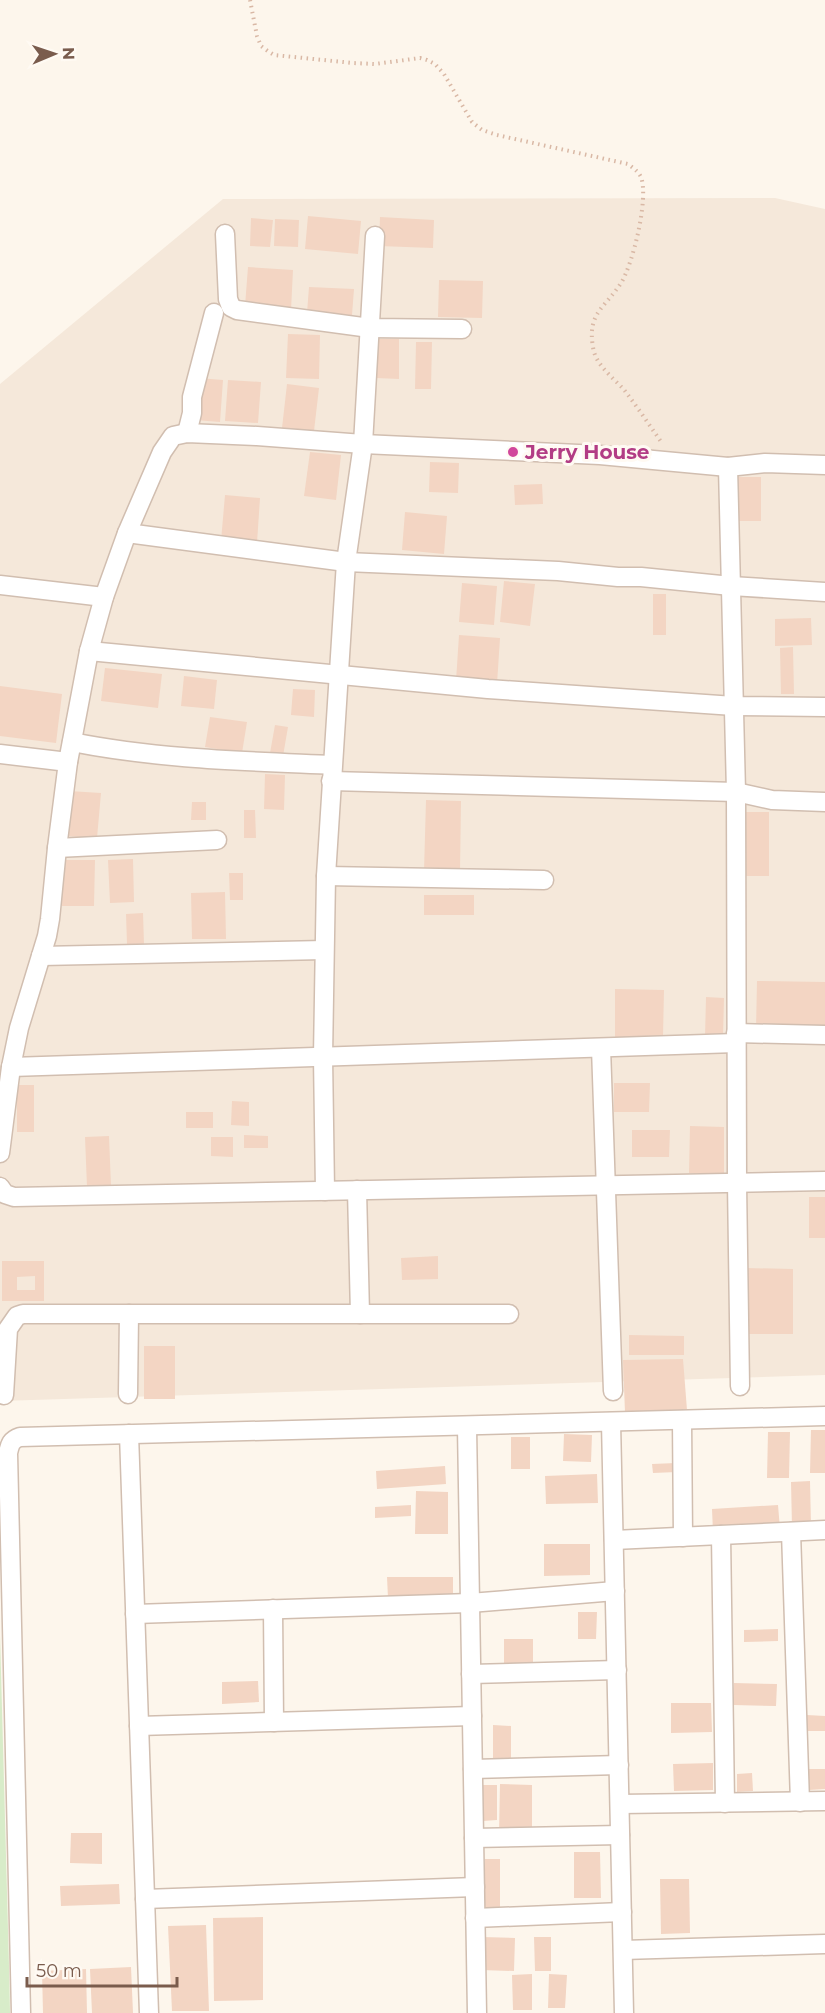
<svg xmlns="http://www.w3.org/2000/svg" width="825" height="2013" font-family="Montserrat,sans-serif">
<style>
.residential{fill:#f5e8da}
.green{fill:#d8ecc9}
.building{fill:#f3d5c3;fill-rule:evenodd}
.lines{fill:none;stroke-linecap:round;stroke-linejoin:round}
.minor-casing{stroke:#d1beb0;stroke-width:21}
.path{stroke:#d9b8a5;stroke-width:4;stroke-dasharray:1.5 4.5;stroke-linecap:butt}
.minor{stroke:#fff;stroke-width:18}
.hotel-dot{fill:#d1479c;stroke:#fffaf3;stroke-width:2}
.labels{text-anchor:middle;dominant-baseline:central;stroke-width:6;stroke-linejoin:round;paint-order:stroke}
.hotel-label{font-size:20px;font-weight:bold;fill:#b23c85;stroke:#fffaf3;text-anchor:start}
</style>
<rect width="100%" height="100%" fill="#fdf6ec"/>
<polygon class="residential" points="775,198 825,209 825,1375 0,1401 0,384 223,199"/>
<polygon class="green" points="0,1635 9,1966 10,2013 0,2013"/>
<g class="building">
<polygon points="308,216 361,221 358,254 305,249"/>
<polygon points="380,217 434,220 433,248 379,246"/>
<polygon points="251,218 273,220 270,247 250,246"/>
<polygon points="275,219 299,220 298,247 274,246"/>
<polygon points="248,267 293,270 291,310 245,306"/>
<polygon points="439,280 483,281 482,318 438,317"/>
<polygon points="309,287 354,289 352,315 307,313"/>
<polygon points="288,334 320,335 319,379 286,378"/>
<polygon points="377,339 399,339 399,379 376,378"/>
<polygon points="416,342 432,342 431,389 415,389"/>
<polygon points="198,378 223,380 220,422 195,420"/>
<polygon points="228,380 261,382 258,423 225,421"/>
<polygon points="287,384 319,388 314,431 282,428"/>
<polygon points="310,452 341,455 336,500 304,496"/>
<polygon points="430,462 459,463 458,493 429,492"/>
<rect x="738" y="477" width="23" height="44"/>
<polygon points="542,484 543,504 515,505 514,485"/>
<polygon points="225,495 260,498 257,543 221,541"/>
<polygon points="405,512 447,516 444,554 402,550"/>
<polygon points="504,581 535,584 530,626 500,622"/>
<polygon points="462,583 497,586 494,625 459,622"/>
<rect x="653" y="594" width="13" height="41"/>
<polygon points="811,618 812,645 775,646 775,619"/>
<polygon points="459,635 500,638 497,684 456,681"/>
<polygon points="793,647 794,694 781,694 780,648"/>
<polygon points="105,668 162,674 158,708 101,701"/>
<polygon points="184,676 217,680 214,709 181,706"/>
<polygon points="0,686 62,694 56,743 0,736"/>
<polygon points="293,689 315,690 314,717 291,715"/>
<polygon points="210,717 247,722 242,753 205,747"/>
<polygon points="275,725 288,727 283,756 270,753"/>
<polygon points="265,774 285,775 284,810 264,809"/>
<polygon points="69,791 101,793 97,838 65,836"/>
<polygon points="426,800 461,801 460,872 424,871"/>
<polygon points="192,802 206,802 206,820 191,820"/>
<polygon points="244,810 255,810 256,838 244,838"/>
<polygon points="742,812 769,812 769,876 741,876"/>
<polygon points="133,859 134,902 110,903 108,860"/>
<polygon points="63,860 95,860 94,906 62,906"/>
<polygon points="229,873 243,873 243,900 230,900"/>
<polygon points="225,892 226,939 192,939 191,893"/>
<rect x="424" y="895" width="50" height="20"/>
<polygon points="143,913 144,944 127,944 126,914"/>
<polygon points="757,981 825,982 825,1030 756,1029"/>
<polygon points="615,989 664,990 663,1037 615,1037"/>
<polygon points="706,997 724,998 723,1037 705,1037"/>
<polygon points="614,1083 650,1083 649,1112 614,1112"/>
<rect x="17" y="1085" width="17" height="47"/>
<polygon points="232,1101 249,1102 249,1126 231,1125"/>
<rect x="186" y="1112" width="27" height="16"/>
<polygon points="690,1126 724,1127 724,1173 689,1173"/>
<polygon points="632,1130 670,1130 669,1157 632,1157"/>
<polygon points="244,1135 268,1136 268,1148 244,1148"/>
<polygon points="109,1136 111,1186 87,1187 85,1137"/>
<polygon points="211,1137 233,1137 233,1157 211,1156"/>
<rect x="809" y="1197" width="16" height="41"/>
<polygon points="438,1256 438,1279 402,1280 401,1258"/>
<path d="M2,1261H44V1301H2ZM35,1276V1290H17V1277Z"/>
<polygon points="746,1268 793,1269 793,1334 745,1334"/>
<polygon points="629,1335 684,1336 684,1355 629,1355"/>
<rect x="144" y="1346" width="31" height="53"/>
<polygon points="683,1359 687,1410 625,1413 623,1360"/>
<polygon points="811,1430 825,1430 825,1473 810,1473"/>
<polygon points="768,1432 790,1432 789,1478 767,1478"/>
<polygon points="564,1434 592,1435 591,1462 563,1461"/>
<rect x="511" y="1437" width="19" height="32"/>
<polygon points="676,1463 677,1472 653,1473 652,1464"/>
<polygon points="445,1466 446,1484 377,1489 376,1471"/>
<polygon points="597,1474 598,1503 546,1504 545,1476"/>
<polygon points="810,1481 811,1526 792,1527 791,1482"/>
<polygon points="416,1491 448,1492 448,1534 415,1534"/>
<polygon points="411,1505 411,1516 375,1518 375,1507"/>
<polygon points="778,1505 780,1529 713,1532 712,1509"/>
<polygon points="544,1544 590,1544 590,1575 544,1576"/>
<polygon points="387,1577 453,1577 453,1598 388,1598"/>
<polygon points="578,1612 597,1612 596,1639 578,1639"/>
<polygon points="778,1629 778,1641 744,1642 744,1630"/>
<rect x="504" y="1639" width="29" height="24"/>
<polygon points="258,1681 259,1702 222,1704 222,1682"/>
<polygon points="734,1683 777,1684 776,1706 733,1705"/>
<polygon points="671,1703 711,1703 712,1732 671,1733"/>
<polygon points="807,1715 825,1716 825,1731 806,1731"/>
<polygon points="493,1725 511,1726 511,1761 493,1761"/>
<polygon points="713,1763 713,1790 674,1791 673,1764"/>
<polygon points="808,1769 825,1769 825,1789 809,1790"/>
<polygon points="752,1773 753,1791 737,1792 737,1774"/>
<polygon points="500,1784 532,1785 532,1834 499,1834"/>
<polygon points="483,1785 497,1785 497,1820 483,1821"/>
<polygon points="71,1833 102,1833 102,1864 70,1863"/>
<polygon points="574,1852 600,1852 601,1898 574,1898"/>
<rect x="485" y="1859" width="15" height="48"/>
<polygon points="660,1879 689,1879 690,1933 661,1934"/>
<polygon points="119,1884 120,1904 61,1906 60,1886"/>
<polygon points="263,1917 263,2000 214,2001 213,1918"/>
<polygon points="206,1925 209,2011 172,2011 168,1926"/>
<polygon points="482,1937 515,1938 514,1971 481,1970"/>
<polygon points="534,1937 551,1937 551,1971 535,1971"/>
<polygon points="131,1967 133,2013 92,2013 90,1969"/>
<polygon points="86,1969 87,2013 43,2013 42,1971"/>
<polygon points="532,1974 532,2010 513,2010 512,1975"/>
<polygon points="549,1974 567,1975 565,2008 548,2008"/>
</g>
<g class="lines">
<g class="minor-casing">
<g id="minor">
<polyline points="225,234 228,299 231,307 237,310 370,328 462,329"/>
<polyline points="187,433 192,413 192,397 214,313"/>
<polyline points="728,467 736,792 737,1183 740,1386"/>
<polyline points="127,533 346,562 558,571 618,577 641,577 731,586 825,592"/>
<polyline points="0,585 104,597"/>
<polyline points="89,651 488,689 734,706 825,707"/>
<path d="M72,742C157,759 245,761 332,765"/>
<polyline points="0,754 68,762"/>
<polyline points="331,781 736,792 772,800 825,802"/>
<polyline points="57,848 217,840"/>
<polyline points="326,876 544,880"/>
<polyline points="41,956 324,950"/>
<polyline points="736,1033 825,1035"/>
<polyline points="601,1048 613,1391"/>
<polyline points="11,1067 736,1043"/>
<polyline points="0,1153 11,1067 19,1028 47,936 50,919 57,848 68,762 89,651 104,597 127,533 162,452 173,436 187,433 257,436 363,444 600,455 728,467 765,463 825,465"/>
<polyline points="0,1187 5,1194 14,1197 825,1181"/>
<polyline points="357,1190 360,1314"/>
<polyline points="325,1191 323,1057 326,876 346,562 363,444 375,236"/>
<polyline points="128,1394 129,1314"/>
<polyline points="4,1395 8,1329 17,1316 23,1314 509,1314"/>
<polyline points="682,1420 683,1537"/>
<polyline points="611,1422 624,2013"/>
<polyline points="467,1427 477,2013"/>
<polyline points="129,1434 149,2013"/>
<polyline points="791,1532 800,1802"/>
<polyline points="721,1535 725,1803"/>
<polyline points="614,1540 825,1530"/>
<polyline points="273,1609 274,1722"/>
<polyline points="135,1614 470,1603 615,1591"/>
<polyline points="471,1674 617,1670"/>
<polyline points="139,1726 472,1716"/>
<polyline points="473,1769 619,1765"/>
<polyline points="620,1804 825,1801"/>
<polyline points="474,1838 620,1835"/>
<polyline points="145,1899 475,1887"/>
<polyline points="475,1918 622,1912"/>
<polyline points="623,1950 825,1944"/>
<path d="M21,2013L8,1453C10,1444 11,1440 20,1437L825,1416"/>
</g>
</g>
<path class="path" d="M250,0L257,36L261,46L269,52L274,55L353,63L375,64L420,58L427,60L435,64L444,74L472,122L482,130L497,135L628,164C633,168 638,171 641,177C649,198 633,264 621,283C605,308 587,313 593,347C595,365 614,378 625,391C638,408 650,426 662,443"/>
<use href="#minor" class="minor"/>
</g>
<circle class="hotel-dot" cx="513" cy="452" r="6"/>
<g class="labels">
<g class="hotel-label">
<text x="525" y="452">Jerry House</text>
</g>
</g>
<g transform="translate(54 54) rotate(88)" stroke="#fffaf3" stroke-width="4.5" paint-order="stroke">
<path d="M0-4.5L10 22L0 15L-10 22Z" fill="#7a5c4d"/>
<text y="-9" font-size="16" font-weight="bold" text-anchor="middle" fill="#7a5c4d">N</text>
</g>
<path d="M27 1977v9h150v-9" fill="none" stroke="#7a5c4d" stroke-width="3"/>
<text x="36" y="1977" font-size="18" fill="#7a5c4d" stroke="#fffaf3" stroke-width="4.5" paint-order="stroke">50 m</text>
</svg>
